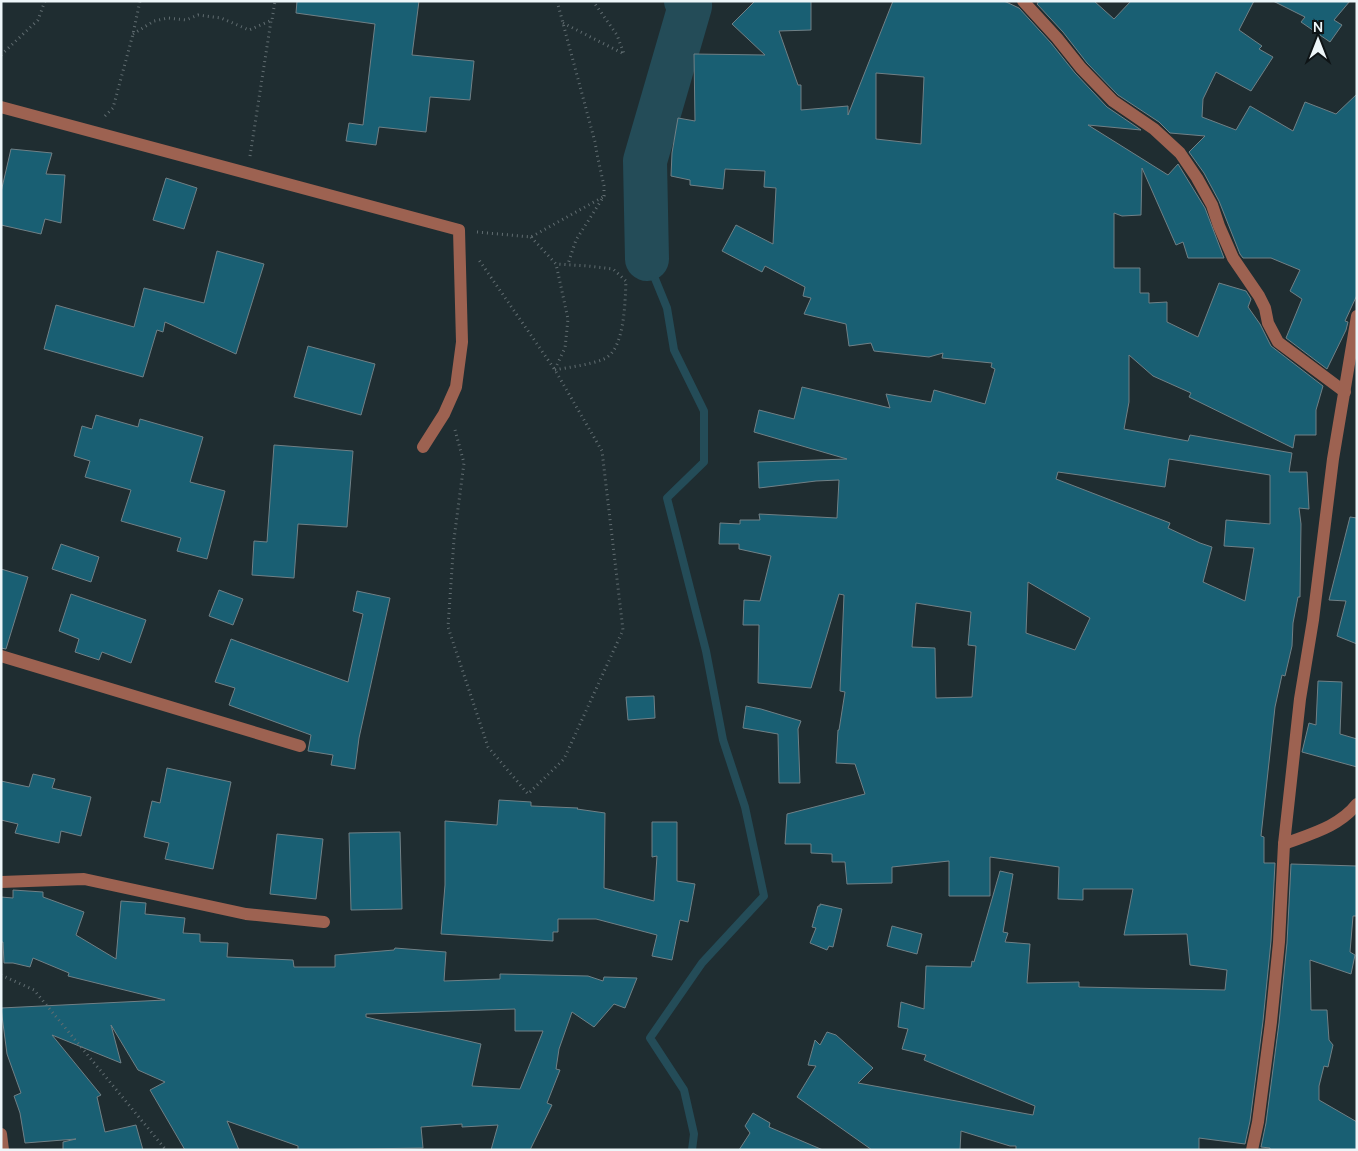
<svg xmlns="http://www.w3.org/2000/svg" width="1358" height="1151" font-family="Manrope,sans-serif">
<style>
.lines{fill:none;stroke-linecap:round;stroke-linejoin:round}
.stream{stroke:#244c58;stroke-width:8}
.river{stroke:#244c58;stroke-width:44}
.building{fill:#195f73;stroke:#708086;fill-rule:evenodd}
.path{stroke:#616d71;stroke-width:3;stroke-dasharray:1 4;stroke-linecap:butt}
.street{stroke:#9d6251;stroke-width:12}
</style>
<rect width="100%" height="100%" fill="#1f2d31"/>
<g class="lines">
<polyline class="stream" points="647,259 667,308 674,350 704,411 704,462 667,498 706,651 723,740 745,807 764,896 702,963 650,1038 684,1090 694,1134 692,1150"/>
<polyline class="river" points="647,259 645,161 690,6 686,1"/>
</g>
<g class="building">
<polygon points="297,1 419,1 412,55 474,61 470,100 430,97 426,132 379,127 376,145 346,141 349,123 363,125 375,24 296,13"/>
<path d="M755,1H811V30L779,31L798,85H801V110L848,106V115L893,1H1004L1019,8L1051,43L1075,73L1107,107L1141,130L1088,125L1168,175L1178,164L1205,208L1224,258H1188L1183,242L1176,245L1142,168L1141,215L1122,216L1114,213V268H1140V293H1149V303L1167,302V322L1198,337L1219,283L1246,291L1251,299L1248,307L1260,324L1271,346L1323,386L1316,410V435H1295L1293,448L1189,397L1191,393L1153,376L1129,355V402L1124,429L1188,441L1190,435L1292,453L1289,472H1307L1309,509L1299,508L1301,524L1300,597H1298L1293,623L1292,646L1285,676L1282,675L1275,707L1261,836L1264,837V863H1275L1271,941L1263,1021L1250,1121L1245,1144L1199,1138V1150H1016V1146H1010L961,1131L960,1150H872L797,1097L816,1066L808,1065L815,1040L820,1045L827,1032L836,1035L873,1068L858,1083L1033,1115L1035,1106L924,1060L926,1055L902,1049L908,1029L898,1027L901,1002L924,1009L926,966L971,967L972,961L974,962L1000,871L1013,874L1003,932L1008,933L1005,942L1030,944L1027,983L1079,982V987L1225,990L1227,970L1190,965L1187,934L1124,935L1133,889H1083V900L1058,899L1059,867L990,857V896H949V861L892,867V883L847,884L845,862H832V854L811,853V844H785L787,814L865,794L855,764L836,763L838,730H839L845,692L840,691L844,595L839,594L811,688L758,683L759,625H743L744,600L760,601L771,556L739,549V544H719L720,523L740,524V520H760L759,514L837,518L839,480L816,481L759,488L758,462L847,459L754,432L759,410L794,419L802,387L890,408L886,394L931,402L934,390L985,404L995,369L991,367L992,363L942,358L943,353L929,357L874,351L871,343L849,346L846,324L804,314L811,298L803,296L805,287L765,266L762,272L722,251L736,225L773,244L776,188L764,187L765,171L725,169L723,189L690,185V180L671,176L672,153L678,118L695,121L694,54L765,55L732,24ZM876,73L924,77L921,144L876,139ZM1169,459L1270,475V524L1226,520L1224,546L1254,548L1245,601L1203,582L1212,547L1200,543L1168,528L1170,523L1056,479L1058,472L1165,487ZM1028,582L1090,618L1075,650L1026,633ZM916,603L971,612L968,645L976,646L972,697L936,698L935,648L912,647Z"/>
<polygon points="1039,1 1094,1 1114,19 1131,1 1254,1 1239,30 1262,46 1259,49 1273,57 1251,91 1216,72 1203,99 1202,117 1236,130 1250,106 1293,131 1305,102 1336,114 1357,94 1357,295 1345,321 1348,322 1346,330 1327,369 1286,338 1302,299 1290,291 1300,270 1271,258 1243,258 1240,254 1219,201 1204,173 1189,152 1205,136 1170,133 1159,122 1118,95 1087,63 1063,32 1037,4"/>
<polygon points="1273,1 1350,1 1334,20 1342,25 1330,42 1301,22 1305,17"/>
<polygon points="11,149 52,153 46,174 65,175 61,223 45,219 41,234 1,225 1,192"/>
<polygon points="166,178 197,188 184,229 153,220"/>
<polygon points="217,251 264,264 236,354 165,322 163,332 157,330 143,377 44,349 56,305 134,327 144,288 204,303"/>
<polygon points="308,346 375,364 361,415 294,397"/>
<polygon points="96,415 138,427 140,419 203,437 190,482 225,491 207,559 177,551 181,538 121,521 131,490 85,477 90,461 74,456 82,426 92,429"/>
<polygon points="274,445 353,451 347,527 298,524 294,578 252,575 254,541 267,542"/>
<polygon points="1350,517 1357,518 1357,644 1337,636 1346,601 1329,600"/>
<polygon points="61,544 99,557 91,582 52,569"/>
<polygon points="1,569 28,577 6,649 1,648"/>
<polygon points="219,590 243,599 233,625 209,616"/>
<polygon points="357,591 390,598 359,738 355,769 331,765 333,755 308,751 311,735 229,705 235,688 215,682 231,639 348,682 363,614 353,611"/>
<polygon points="71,594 146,620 131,663 102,652 99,660 75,652 79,639 59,631"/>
<polygon points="1318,681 1342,682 1340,734 1357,739 1357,767 1302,752 1309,723 1316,725"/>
<polygon points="654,696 655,718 628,720 626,697"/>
<polygon points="746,706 761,709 801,721 798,729 800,783 779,783 778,734 743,728"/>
<polygon points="167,768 231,782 213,869 165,859 169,843 144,837 152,801 160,803"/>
<polygon points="33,774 55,779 52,788 91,797 81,836 61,831 59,843 15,833 18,824 1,820 1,781 29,787"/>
<polygon points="499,800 531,802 531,806 578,808 577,809 605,813 604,888 654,901 657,856 652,857 652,822 677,822 677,881 695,884 688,922 680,920 672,960 652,956 657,935 596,919 558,919 558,932 553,932 553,941 441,934 445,885 445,821 497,825"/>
<polygon points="400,832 402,909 351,910 349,833"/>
<polygon points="277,834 323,839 316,899 270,894"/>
<polygon points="1291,864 1357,866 1357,916 1353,916 1350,952 1355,955 1351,974 1310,960 1311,1010 1327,1010 1329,1040 1333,1045 1328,1067 1324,1066 1319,1086 1319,1100 1357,1122 1357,1150 1270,1150 1270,1148 1261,1147 1266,1123 1279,1023 1287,943"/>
<path d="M13,890L43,892V897L84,912L76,935L116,959L121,901L146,903L145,914L185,918L183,933L200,934V942L228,943L227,957L293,960L294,967H335V955L394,950L395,948L446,952L444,981L500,979V974L588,976L603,981L604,977L637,978L625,1008L614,1004L594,1027L572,1012L559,1049L556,1069L560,1070L547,1103L552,1105L530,1150H491L498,1125L462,1127V1124L421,1127L423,1148L298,1150V1146L227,1121L239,1150H185L150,1090L165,1082L138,1070L111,1025L121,1063L52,1035L101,1095L97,1097L105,1132L136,1125L143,1150H63V1142L76,1139L25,1143L20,1113L14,1096L21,1093L7,1054L1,1008L165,1000L68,976L69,973L33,958L30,967L13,963H4L3,942H1V897L13,898ZM515,1009V1031H543L520,1089L472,1086L481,1044L366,1017V1014Z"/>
<polygon points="820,904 842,909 833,947 829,946 827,950 810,943 816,928 812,927 818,906 820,906"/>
<polygon points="892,926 922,934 917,954 887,946"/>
<polygon points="753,1113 770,1123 769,1127 823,1150 739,1150 750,1133 745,1126"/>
</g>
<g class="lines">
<g class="path">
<polyline points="557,1 595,142 597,154 604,186 604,196 576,240 568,264"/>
<polyline points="563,23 624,54 617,35 593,1"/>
<polyline points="133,34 154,21 168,18 186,20 198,15 221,18 249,30 272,20 275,1"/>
<polyline points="1,55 38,20 45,1"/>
<polyline points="105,116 113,108 133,34 140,1"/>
<polyline points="250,156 271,21"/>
<polyline points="477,232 531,237 603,197"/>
<polyline points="531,237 556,264 568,319 565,348 555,369"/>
<path d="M555,370C569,367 590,365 604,359C625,350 625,301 626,281L613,269L588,266L556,264"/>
<polyline points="455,430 464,463 454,539 448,627 488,747 528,794 564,759 623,630 602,451 555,370 479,260"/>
<polyline points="1,975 34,990 166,1150"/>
</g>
<g class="street">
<polyline points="1023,1 1057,38 1081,68 1113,101 1154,129 1180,153 1197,178 1212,205 1219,226 1233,258 1259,296 1265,308 1268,323 1278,342 1345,392"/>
<polyline points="1,107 459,230 462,342 456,387 444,414 423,447"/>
<polyline points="1,656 300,746"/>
<path d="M1284,844C1310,834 1339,827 1357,804"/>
<polyline points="1,882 84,879 246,914 324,922"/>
<polyline points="1,1134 3,1150"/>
<polyline points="1252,1150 1258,1122 1271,1022 1279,942 1284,844 1300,699 1313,620 1333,459 1357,316"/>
</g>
</g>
<rect width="1358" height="1151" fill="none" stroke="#edf6f9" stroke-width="5"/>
<g transform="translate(1318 40)" stroke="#0e1416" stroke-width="4" paint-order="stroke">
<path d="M0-4L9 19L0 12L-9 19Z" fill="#edf6f9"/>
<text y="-8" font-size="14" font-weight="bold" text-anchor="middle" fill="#edf6f9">N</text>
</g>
</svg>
